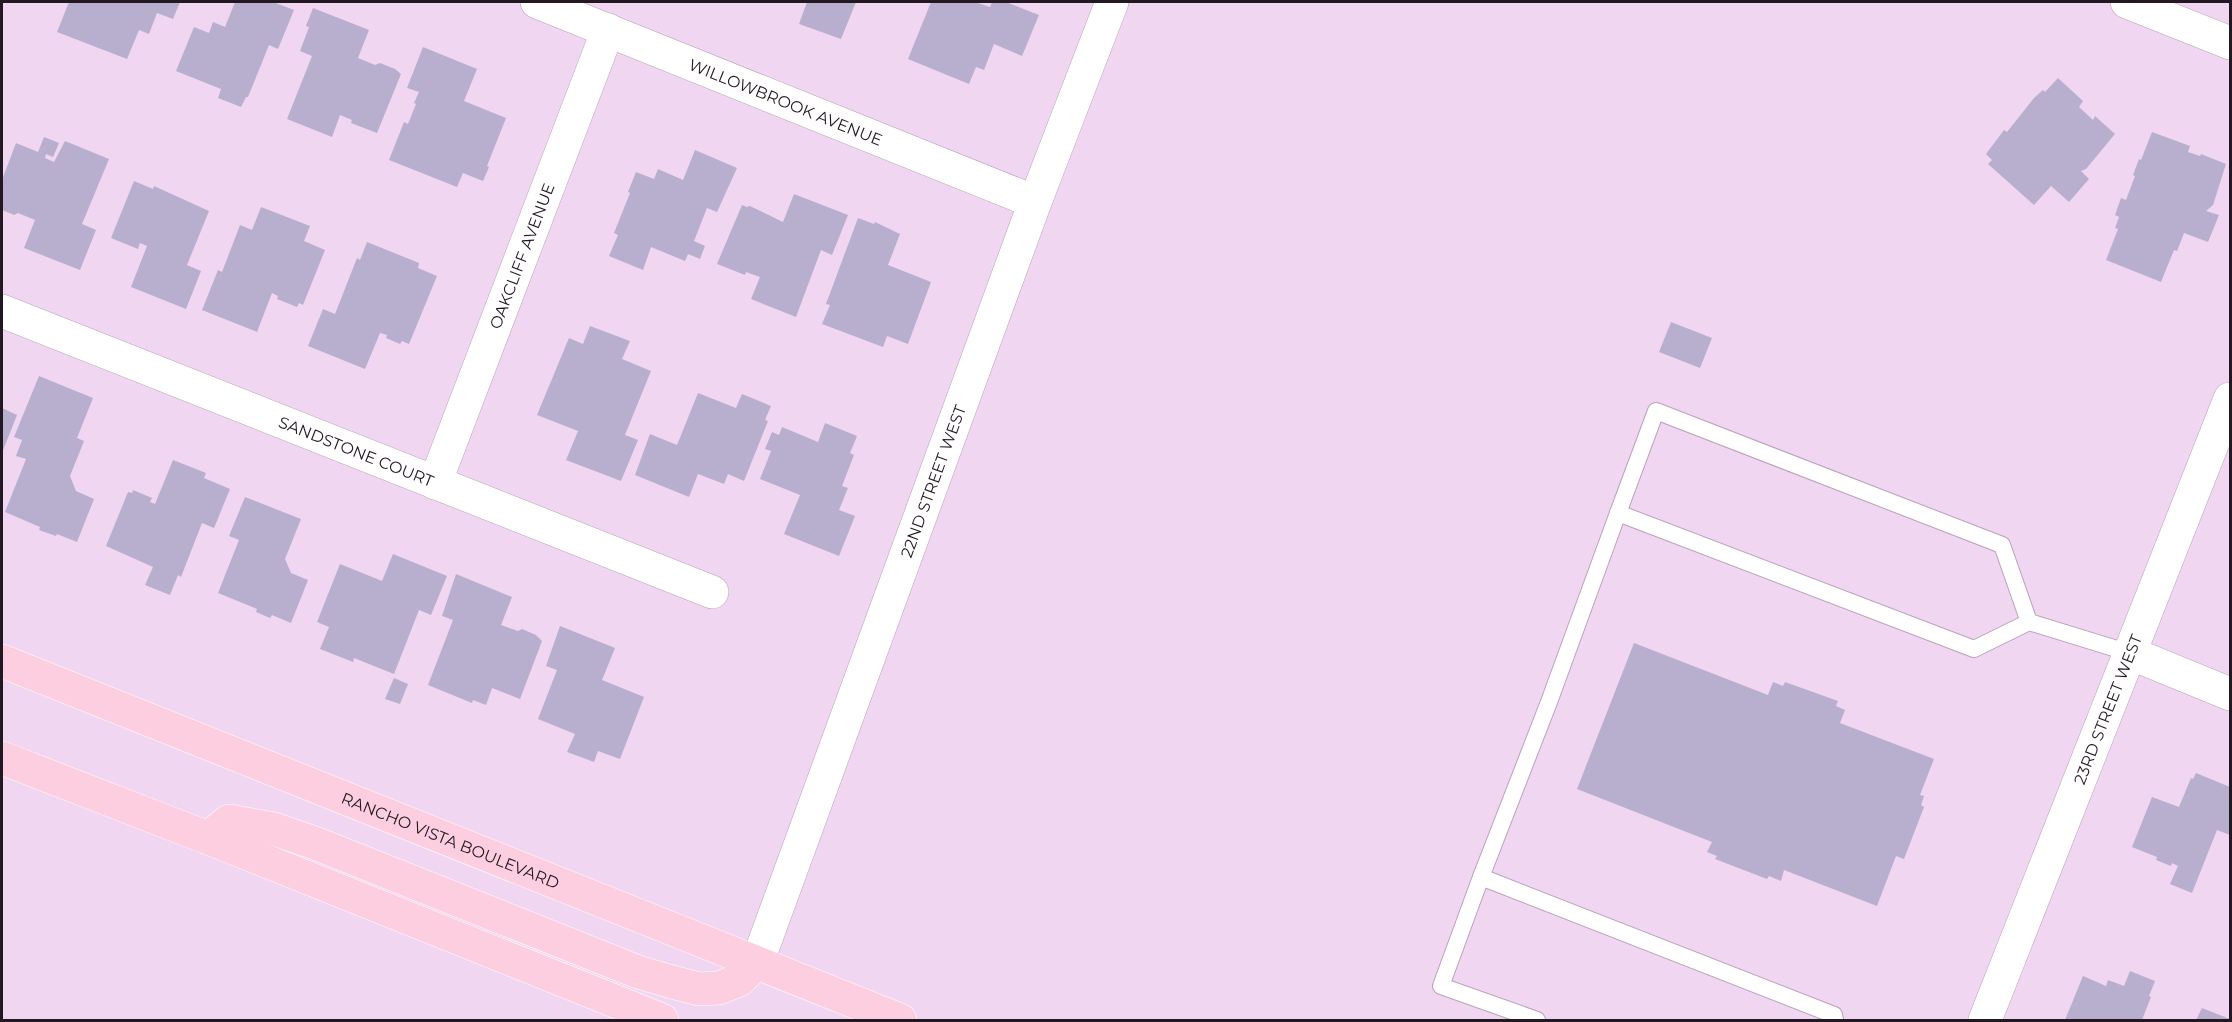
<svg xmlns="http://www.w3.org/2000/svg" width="2232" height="1022" font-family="Montserrat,sans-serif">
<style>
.building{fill:#b8afcf}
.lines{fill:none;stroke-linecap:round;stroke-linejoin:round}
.service-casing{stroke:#baa1ba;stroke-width:18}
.minor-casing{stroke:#baa1ba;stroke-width:34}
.primary-casing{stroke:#fff;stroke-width:34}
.service{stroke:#fff;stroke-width:16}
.minor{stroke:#fff;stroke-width:33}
.primary{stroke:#fdcee0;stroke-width:33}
.labels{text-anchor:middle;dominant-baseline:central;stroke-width:5;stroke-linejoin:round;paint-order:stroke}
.street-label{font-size:16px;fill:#211821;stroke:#f0d6f0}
</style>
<rect width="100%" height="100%" fill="#f0d6f0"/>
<g class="building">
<polygon points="69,2 180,2 173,19 157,13 149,34 139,30 127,59 57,32"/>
<polygon points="235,2 273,2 294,10 278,49 269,45 248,97 246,97 241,107 218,98 221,89 176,71 194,27 209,33 213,22 225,27"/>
<polygon points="807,2 856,2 841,39 799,24"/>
<polygon points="931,2 975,2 990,7 992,2 1006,2 1039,15 1022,56 994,44 984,70 976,67 969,84 908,59"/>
<polygon points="313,8 369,30 358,58 375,65 380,63 395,69 401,74 377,133 351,123 352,120 340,115 332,137 287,119 312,56 300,51 309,27 306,26"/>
<polygon points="423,47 477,69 464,101 506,118 487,166 489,167 483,181 463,173 457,187 389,160 404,122 408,124 416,104 414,103 419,92 407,88"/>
<polygon points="2058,78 2083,101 2079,107 2093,120 2095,116 2115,134 2086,169 2081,171 2089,179 2069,202 2051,186 2034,205 1988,164 1992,160 1986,154 2004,130 2007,132 2034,98 2043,90 2045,92"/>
<polygon points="2152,132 2190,146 2188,152 2200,156 2201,154 2226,164 2213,205 2206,211 2219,215 2208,242 2184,233 2177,251 2174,250 2161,282 2106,260 2118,229 2115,228 2119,217 2115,215 2121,198 2126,200 2135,176 2133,175 2139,159 2141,160"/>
<polygon points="44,137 59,143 53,157 46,154 45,158 54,162 65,141 109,159 82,224 96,230 80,270 24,248 35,220 18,213 14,215 2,210 2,180 16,143 38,152"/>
<polygon points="695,150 737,168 717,212 707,208 694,241 705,246 700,259 688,254 685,261 651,247 643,270 609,256 618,235 614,233 630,193 628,192 636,172 654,179 658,169 683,180"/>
<polygon points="134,181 153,189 154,186 209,211 187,265 201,271 186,309 131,287 147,246 140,243 138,249 111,238"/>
<polygon points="794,194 848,215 832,255 821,250 796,317 751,299 760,277 746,272 745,275 717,264 742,205 747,207 750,206 783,222"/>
<polygon points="261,207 310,226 304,241 325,250 303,305 299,303 297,307 277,299 278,296 272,293 257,332 202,310 218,270 222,272 240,225 252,230"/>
<polygon points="858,218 874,224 875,222 900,234 888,265 931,282 908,344 887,336 883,347 822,324 830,305 826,304"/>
<polygon points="367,242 419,263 418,268 437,276 409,344 402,341 400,344 386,338 387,335 380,333 365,369 308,346 323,309 335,314 357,258 360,260"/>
<polygon points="1671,322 1712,338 1700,368 1659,352"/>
<polygon points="590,326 630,341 622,359 651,371 625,435 638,440 621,481 566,460 578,431 537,415 569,338 583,344"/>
<polygon points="39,376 93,398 77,438 84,441 70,476 76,491 94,499 77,542 57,534 56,536 39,530 40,527 5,512 26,459 16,456 22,440 14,437"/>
<polygon points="698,393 736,408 742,394 771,406 765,420 768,421 744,481 728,474 724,484 698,474 689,497 635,475 650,434 677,445"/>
<polygon points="2,408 17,415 2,453"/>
<polygon points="825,423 857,436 850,453 854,455 842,486 848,488 839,510 855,516 839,556 784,534 800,495 760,479 771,451 765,449 772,432 779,435 782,427 818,442"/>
<polygon points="173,460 206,473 204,478 230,489 214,528 202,523 181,577 178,575 170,595 145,585 153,567 106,546 128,492 132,493 133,490 152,498 150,502 155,504"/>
<polygon points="245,497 301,519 285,559 291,573 308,580 291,623 272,615 270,618 256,612 257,609 218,593 239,540 229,536"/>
<polygon points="393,554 447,576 431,615 419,610 394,674 354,658 353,662 320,649 329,627 317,622 340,564 382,581"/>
<polygon points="456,574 512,597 501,625 518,631 522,629 536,635 542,641 520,699 492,688 486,705 473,700 472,703 428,685 453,620 442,616"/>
<polygon points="560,626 615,648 602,680 644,697 620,759 598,751 594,762 567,752 575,734 538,719 557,670 546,666"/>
<polygon points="1634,643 1768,695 1773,682 1783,686 1785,682 1838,701 1836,706 1845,710 1840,723 1934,759 1920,795 1924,796 1921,805 1924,807 1904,859 1896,856 1877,906 1784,870 1781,881 1769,876 1767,879 1715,859 1717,856 1707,852 1712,842 1577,789"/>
<polygon points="394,678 408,684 400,704 385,699"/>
<polygon points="2196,773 2230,787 2230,835 2217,830 2192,893 2170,884 2178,866 2172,863 2171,866 2156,860 2157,857 2132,847 2152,797 2179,807 2191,778 2193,779"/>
<polygon points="2130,971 2155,981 2149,996 2151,997 2142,1020 2065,1020 2083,976 2106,986 2108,980 2124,986"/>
<polygon points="2202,1008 2230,1019 2230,1020 2196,1020"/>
</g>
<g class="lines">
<g class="service-casing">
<g id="service">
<polyline points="1618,513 1656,411 2002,545 2029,622"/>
<polyline points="1481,877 1441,986 1537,1020"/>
<polyline points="1835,1020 1834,1015 1481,877 1549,702 1618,513 1974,649 2029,622 2130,653"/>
</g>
</g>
<g class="minor-casing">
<g id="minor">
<path id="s1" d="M537,2L1035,202"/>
<polyline points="2127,2 2230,43"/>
<path id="s2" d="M2,311L712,592"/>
<path id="s3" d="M435,483L608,30"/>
<polyline points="2130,653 2230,694"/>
<path id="s4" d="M757,963L1035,202L1112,2"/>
<path id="s5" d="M1985,1020L2230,399"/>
</g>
</g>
<g class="primary-casing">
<g id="primary">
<path id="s6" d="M2,661L900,1020"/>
<polyline points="2,758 221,843 662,1020"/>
<polyline points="208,838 229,821 274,829 315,843 638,972 672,982 699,989 719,988 739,980 757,963"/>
</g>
</g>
<use href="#service" class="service"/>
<use href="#minor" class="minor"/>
<use href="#primary" class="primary"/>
</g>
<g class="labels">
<g class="street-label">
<text stroke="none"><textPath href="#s1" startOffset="268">WILLOWBROOK AVENUE</textPath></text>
<text stroke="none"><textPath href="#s3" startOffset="243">OAKCLIFF AVENUE</textPath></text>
<text stroke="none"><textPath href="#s2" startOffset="381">SANDSTONE COURT</textPath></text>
<text stroke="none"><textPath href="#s4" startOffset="513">22ND STREET WEST</textPath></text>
<text stroke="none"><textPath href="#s5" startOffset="334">23RD STREET WEST</textPath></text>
<text stroke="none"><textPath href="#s6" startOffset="483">RANCHO VISTA BOULEVARD</textPath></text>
</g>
</g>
<rect width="2232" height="1022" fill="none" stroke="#211821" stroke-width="6"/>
</svg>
